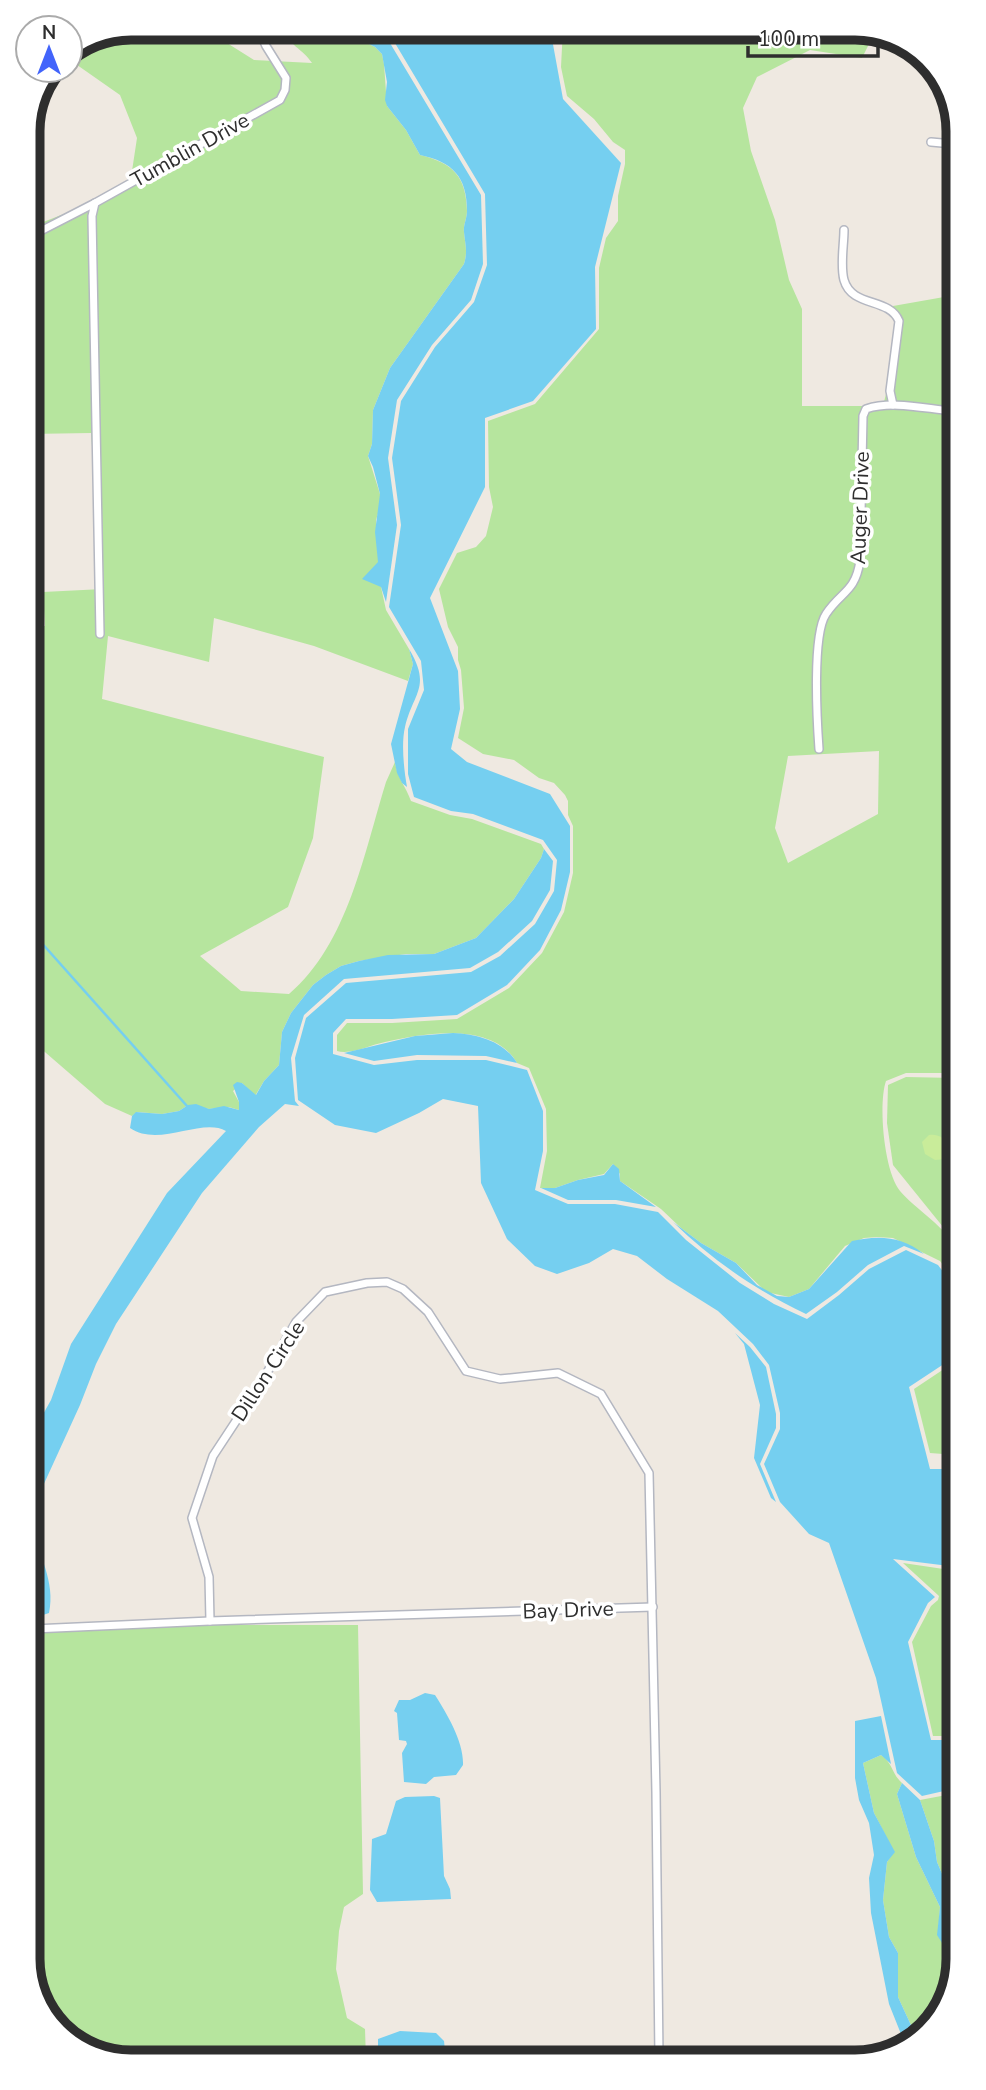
<svg xmlns="http://www.w3.org/2000/svg" width="986" height="2090" font-family="'Nunito Sans',sans-serif">
<style>
.green{fill:#b6e59e;fill-rule:evenodd}
.pitch{fill:#c9ec9a}
.water{fill:#75cff0}
.lines{fill:none;stroke-linecap:round;stroke-linejoin:round}
.stream{stroke:#75cff0;stroke-width:2.5}
.minor-casing{stroke:#b4b7c1;stroke-width:10}
.minor{stroke:#fff;stroke-width:7}
.rail{stroke:#a3a6b8;stroke-width:2.5}
.labels{text-anchor:middle;dominant-baseline:central;stroke-width:7;stroke-linejoin:round;paint-order:stroke}
.street-label{font-size:21px;fill:#2e2e2e;stroke:#fff}
.rim{fill:none;stroke:#2e2e2e;stroke-width:9}
</style>
<rect width="100%" height="100%" fill="#efe9e1"/>
<g class="green">
<path d="M131,28H225L227,43L254,60L312,63C304,50 287,44 283,28H337L375,47L382,54L384,64L387,106L406,130L420,155C453,163 466,176 467,211C467,218 463,226 464,232C465,244 468,251 464,264L390,368L373,410L372,444L368,456L380,494V507L376,520L381,587L386,610L409,649L413,664L408,681L314,646L214,618L209,662L108,636L102,699L324,757L313,838L288,907L200,956L241,991L289,994C348,944 364,853 386,782L395,762C397,777 406,787 411,801L450,815L472,819L541,844L544,849L541,858L514,899L476,938L434,954H406L359,961L341,966L326,975L313,985L291,1013L282,1032L279,1065L264,1081L255,1096L242,1083L233,1091L239,1102V1110L229,1107L209,1109L188,1105L179,1111L162,1114L137,1112L132,1116L105,1104L31,1040L30,626H45L43,592L103,589L91,433L29,434L28,228L102,199L139,181L132,171L137,138L120,95L70,60V53Z"/>
<path d="M563,28H862L911,47L870,42L862,58L810,50L757,77L743,108L751,151L775,220L789,280L802,309V406H883L898,346L893,306L944,297L953,322L954,736H950L943,817L955,818V1073H906L886,1081C878,1104 884,1172 900,1191C913,1207 950,1230 956,1250C959,1258 956,1273 956,1282L940,1261L893,1238L877,1237L864,1238L845,1246L809,1289L789,1297L766,1292L736,1263L701,1243L681,1228L661,1209L620,1181V1174L613,1164L604,1174L578,1180L555,1188H540L547,1151L546,1109L529,1068L517,1063C493,1021 424,1033 385,1042C370,1045 351,1055 337,1051V1035L347,1023H392L457,1019L509,988L542,953L564,912L573,873V826L568,815V801L565,795L554,783L539,778L514,760L483,754L458,738L464,708L461,670L458,660V647L448,627L439,589L457,553L476,547L486,536L493,507L489,487L488,421L535,404L599,329V268L606,238L618,221V196L625,164V150L613,142L594,119L567,96L561,67ZM879,751L878,814L788,863L775,828L788,756Z"/>
<polygon points="906,1077 955,1078 956,1243 893,1165 887,1123 888,1085"/>
<polygon points="956,1361 956,1455 930,1453 914,1389"/>
<polygon points="903,1563 957,1571 957,1736 933,1736 912,1642 931,1606 938,1600 939,1596"/>
<polygon points="33,1625 358,1625 363,1894 344,1907 339,1931 336,1969 347,2018 365,2029 366,2060 124,2062 69,2041 34,1993"/>
<path d="M881,1755C893,1763 891,1773 902,1783L897,1794L916,1857L940,1907L938,1935L956,1965L940,2017L916,2036L898,1997V1953L889,1937L883,1900L887,1862L894,1852L874,1813L863,1763Z"/>
<polygon points="957,1793 958,1911 937,1862 934,1841 920,1800"/>
</g>
<path class="pitch" d="M929,1135C940,1134 946,1139 949,1149L946,1159L935,1160L925,1154L922,1142Z"/>
<g class="water">
<path d="M337,28H381L481,195L483,264L471,300L432,345L397,400L388,458L397,525L386,602L381,587L362,579L378,562L375,532L380,494L373,467L368,456L372,444L373,410L390,368L464,264C468,251 465,244 464,232C463,226 467,218 467,211C467,177 453,162 420,155L406,130L387,106L385,100L387,82L382,54L375,47Z"/>
<polygon points="386,28 550,28 563,99 621,163 595,267 596,329 533,401 485,418 485,487 430,598 458,671 460,709 451,749 467,762 550,794 570,826 570,872 561,910 540,950 507,985 457,1015 392,1019 346,1019 333,1033 333,1054 374,1065 417,1060 486,1060 527,1070 543,1111 543,1151 535,1190 568,1204 615,1204 658,1212 686,1240 740,1283 774,1304 807,1319 839,1295 869,1269 906,1250 938,1265 956,1289 956,1356 909,1387 930,1469 957,1469 957,1567 893,1559 935,1597 928,1603 908,1642 931,1740 957,1740 957,1788 922,1796 897,1773 876,1678 829,1543 809,1534 780,1502 764,1464 780,1429 780,1413 769,1365 753,1344 718,1311 667,1279 637,1256 613,1249 589,1263 557,1274 535,1266 507,1239 481,1183 478,1106 443,1099 419,1113 376,1133 335,1125 298,1100 295,1058 306,1018 346,983 471,972 500,956 535,924 554,891 557,860 543,840 473,814 451,811 414,797 408,774 408,729 424,690 421,661 389,607 401,525 392,458 401,401 435,347 474,302 487,265 485,194"/>
<path d="M409,649C432,687 413,693 405,727C401,744 404,770 407,787L402,783L397,773L391,744L413,664Z"/>
<path d="M544,849L553,861L550,890L532,921L498,952L470,968L344,979L304,1015L291,1058L295,1101L299,1106L285,1104L259,1127L202,1193L116,1324L96,1364L80,1405L32,1510V1434L51,1400L71,1344L167,1193L226,1131C202,1117 159,1148 130,1128L132,1116L136,1112L162,1114L179,1111L188,1105L196,1104L209,1109L224,1106L239,1110V1102L233,1085L237,1082L242,1083L256,1095L264,1081L279,1065L282,1032L291,1013L313,985L326,975L341,966L359,961L388,955L434,954L476,938L514,899L541,858Z"/>
<path d="M453,1033C477,1034 504,1041 517,1063L486,1056L417,1055L374,1061L344,1053L415,1036Z"/>
<polygon points="613,1164 619,1169 620,1181 656,1207 616,1200 568,1200 541,1188 555,1188 578,1180 604,1175"/>
<path d="M673,1222L701,1243L736,1263L757,1285L777,1296L789,1297L809,1289L852,1241C878,1235 902,1236 924,1254L904,1246L868,1265L837,1292L806,1314C757,1291 712,1260 673,1222Z"/>
<polygon points="735,1333 750,1347 766,1367 776,1414 776,1428 760,1464 776,1502 771,1498 754,1458 760,1405 744,1344"/>
<path d="M32,1525C38,1554 56,1582 49,1613L40,1616L32,1609Z"/>
<path d="M425,1693L435,1695C447,1714 464,1742 463,1765L456,1775L434,1777L426,1784L404,1782L402,1753L407,1744L406,1741L399,1740L397,1713L394,1711L399,1700H410Z"/>
<polygon points="881,1716 891,1764 881,1755 863,1763 874,1813 895,1852 887,1862 883,1900 889,1937 898,1953 898,1997 916,2036 905,2044 889,2004 871,1913 869,1878 874,1855 869,1823 859,1800 855,1778 855,1721"/>
<polygon points="902,1783 920,1800 934,1841 937,1862 958,1911 956,1965 937,1935 940,1907 916,1857 897,1794"/>
<polygon points="434,1796 440,1798 444,1876 450,1889 451,1899 377,1902 370,1890 372,1839 386,1834 396,1801 405,1797"/>
<polygon points="400,2031 436,2033 444,2041 446,2060 378,2060 378,2039"/>
</g>
<g class="lines">
<polyline class="stream" points="31,931 187,1106"/>
<g class="minor-casing">
<g id="minor">
<polyline points="931,142 953,144"/>
<polyline points="95,203 92,216 100,634"/>
<path d="M844,230C844,245 840,265 844,280C852,308 889,297 899,321L890,391L893,405"/>
<polyline points="29,237 95,203 280,100 285,90 286,78 266,46 258,28"/>
<path d="M819,749C817,721 812,635 826,614C841,591 855,593 860,561L863,416L866,409C893,400 926,409 953,411"/>
<polyline points="210,1621 209,1577 192,1518 213,1456 261,1383 296,1322 325,1292 367,1283 387,1282 403,1289 428,1312 466,1371 500,1379 558,1373 601,1394 649,1473 656,1792 659,2058"/>
<polyline points="33,1629 210,1621 653,1607"/>
</g>
</g>
<use href="#minor" class="minor"/>
<polyline class="rail" points="832,28 904,44"/>
</g>
<g class="labels">
<g class="street-label">
<text transform="translate(190 150) rotate(-29)">Tumblin Drive</text>
<text transform="translate(860 508) rotate(-88)">Auger Drive</text>
<text transform="translate(268 1371) rotate(-57)">Dillon Circle</text>
<text transform="translate(568 1610) rotate(-2)">Bay Drive</text>
</g>
</g>
<path d="M0 0H986V2090H0ZM131 40H855A91 91 0 0 1 946 131V1959A91 91 0 0 1 855 2050H131A91 91 0 0 1 40 1959V131A91 91 0 0 1 131 40Z" fill="#fff" fill-rule="evenodd"/>
<path class="rim" d="M131 40H855A91 91 0 0 1 946 131V1959A91 91 0 0 1 855 2050H131A91 91 0 0 1 40 1959V131A91 91 0 0 1 131 40Z"/>
<g transform="translate(49 49)"><circle r="33" fill="#ffffff" stroke="#ababab" stroke-width="2"/>
<path d="M0-5L12 26L0 18L-12 26Z" fill="#4264fb"/>
<text y="-10" font-size="19" font-weight="bold" text-anchor="middle" fill="#2e2e2e">N</text>
</g>
<path d="M748 46v10h130v-10" fill="none" stroke="#2e2e2e" stroke-width="3.5"/>
<text x="758" y="46" font-size="21" fill="#2e2e2e" stroke="#ffffff" stroke-width="5" paint-order="stroke">100 m</text>
</svg>
